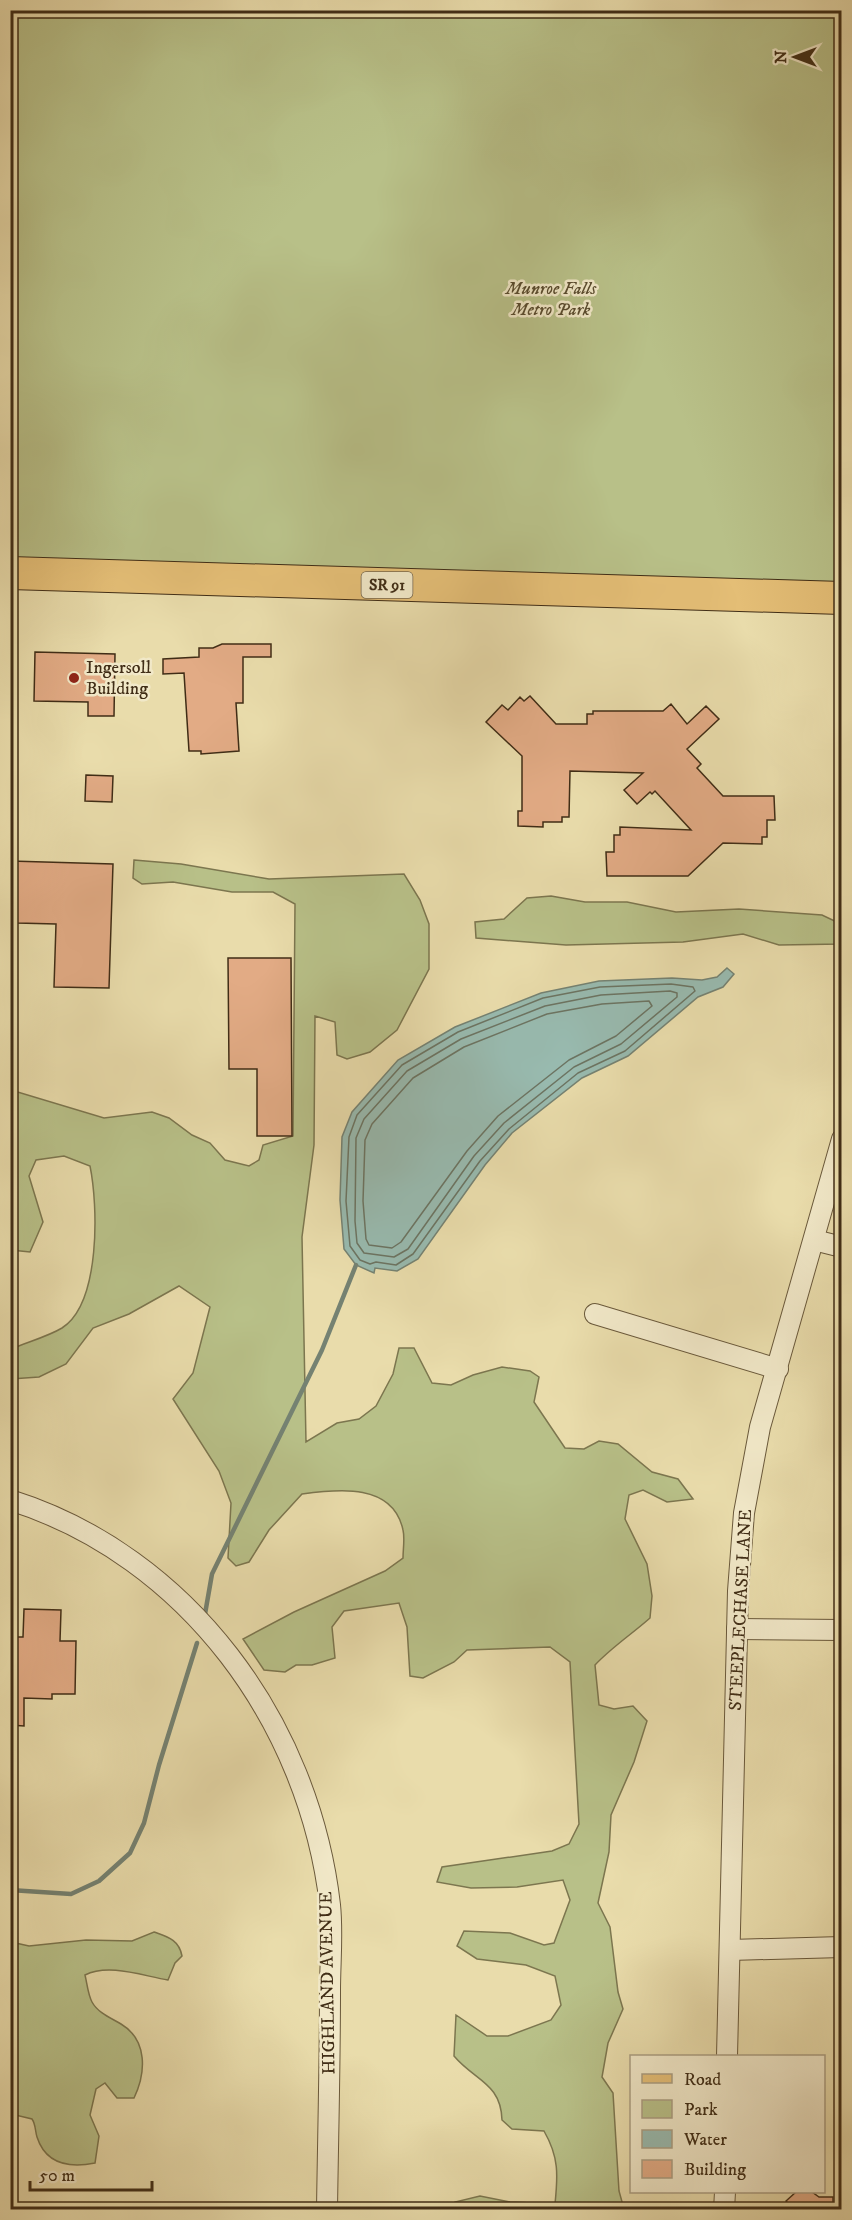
<svg xmlns="http://www.w3.org/2000/svg" width="852" height="2220" font-family="'IM FELL DW Pica',serif">
<style>
.green{fill:#b8c088;stroke:#7c764f;stroke-width:1.5}
.water{fill:#98baaf;stroke:#758272;stroke-width:1.5}
.lines{fill:none;stroke-linecap:round;stroke-linejoin:round}
.shore{stroke:#6c7462;stroke-width:1.5}
.stream{stroke:#758272;stroke-width:4.5}
.building{fill:#e2ab85;stroke:#402d16;stroke-width:1.5}
.minor-casing{stroke:#6a593b;stroke-width:22}
.primary-casing{stroke:#402d16;stroke-width:34}
.minor{stroke:#f1e8c8;stroke-width:20}
.primary{stroke:#e4be76;stroke-width:32}
.poi-dot{fill:#8f2418;stroke:#f1e8c8;stroke-width:2}
.labels{text-anchor:middle;dominant-baseline:central;stroke-width:5;stroke-linejoin:round;paint-order:stroke}
.shield{fill:#f1e8c8;stroke:#75654b;stroke-width:1.5}
.shield-label{font-size:16px;font-weight:bold;fill:#402d16}
.park-label{font-size:18px;font-style:italic;fill:#584a2d;stroke:#f1e8c8}
.poi-label{font-size:18px;fill:#402d16;stroke:#f1e8c8;text-anchor:start}
.street-label{font-size:18px;fill:#402d16;stroke:#f1e8c8}
</style>
<rect width="100%" height="100%" fill="#e9dcab"/>
<filter id="stains"><feTurbulence type="fractalNoise" baseFrequency=".00333" numOctaves="4"/><feColorMatrix values="0 0 0 0 .2 0 0 0 0 .09 0 0 0 0 .02 0 0 0 .5 -.17"/></filter>
<radialGradient id="worn" r=".72"><stop offset=".6" stop-color="#630" stop-opacity="0"/><stop offset="1" stop-color="#630" stop-opacity=".3"/></radialGradient>
<g class="green">
<polygon points="11,11 841,11 841,598 11,573"/>
<path d="M134,860L181,864L269,879L404,874L420,900L429,924V969L397,1030L370,1052L347,1059L337,1055L335,1022L315,1016L314,1145L302,1237L306,1442L337,1423L359,1419L376,1406L393,1374L399,1348H414L432,1383L451,1385L473,1375L502,1367L530,1371L539,1377L534,1402L565,1448L584,1449L599,1441L618,1444L652,1472L678,1479L693,1499L667,1502L643,1490L629,1495L625,1519L647,1564L652,1596L650,1618C632,1634 612,1647 595,1665L599,1705L614,1709L633,1706L647,1721L634,1762L611,1815L609,1852L598,1903L610,1927L618,1992L623,2009L608,2043L602,2077L613,2093L619,2191L624,2209H455V2202L480,2196L510,2202L555,2204C558,2175 559,2157 544,2131L512,2129L502,2120C501,2083 475,2081 454,2056L456,2015L487,2036H508L551,2020L561,2005L555,1976L526,1965L477,1959L457,1946L464,1931L510,1933L544,1945L554,1943L570,1900L563,1880L517,1887L471,1888L437,1882L442,1867L552,1851L569,1844L579,1824L570,1662L550,1647L467,1650L454,1662L423,1678L410,1676L407,1627L399,1603L344,1611L332,1627L335,1658L312,1665H296L285,1672L264,1670L243,1639L294,1612L385,1571L403,1558C403,1549 405,1538 403,1530C393,1483 339,1489 302,1494L269,1530L249,1562L236,1566L228,1558L231,1503L219,1471L173,1399L193,1373L210,1307L179,1286L129,1314L93,1328L66,1364L39,1377L11,1379V1349C27,1342 47,1337 62,1328C101,1303 98,1205 90,1166L64,1156L36,1160L29,1176L43,1222L30,1252L11,1250V1090L104,1118L152,1112L169,1118L192,1135L210,1143L225,1160L249,1166L259,1160L263,1145L293,1136L295,904L273,892H232L173,882L142,884L133,878Z"/>
<polygon points="551,896 585,902 627,902 676,912 739,909 822,915 841,924 841,944 779,945 743,934 683,942 566,945 476,938 475,922 504,919 527,898"/>
<path d="M154,1932C168,1937 179,1940 182,1956L175,1963L168,1980C143,1976 109,1963 85,1975C87,1983 88,1995 92,2002C98,2013 111,2018 121,2024C148,2040 146,2073 134,2098H117L105,2083L96,2089L90,2115L99,2136L95,2163C70,2168 46,2165 37,2137C35,2131 36,2125 32,2119L11,2114V1942L29,1946L86,1940L132,1941Z"/>
</g>
<polygon class="water" points="727,968 734,974 723,987 698,997 628,1056 582,1078 512,1133 485,1165 418,1259 397,1271 375,1268 374,1273 356,1265 344,1249 340,1200 342,1137 352,1112 398,1060 455,1027 541,993 599,981 672,978 702,980 717,977"/>
<g class="lines">
<g class="shore">
<polygon points="671,984 693,987 695,991 625,1051 578,1073 509,1129 480,1161 413,1254 396,1265 376,1262 370,1264 360,1260 350,1246 346,1201 349,1137 357,1115 402,1065 458,1032 543,998 600,987"/>
<polygon points="670,991 677,993 677,997 621,1044 574,1067 504,1123 474,1156 408,1249 394,1257 364,1253 357,1243 355,1221 356,1138 364,1119 407,1071 461,1039 545,1006 601,995"/>
<polygon points="649,1001 652,1006 616,1036 569,1060 498,1116 467,1151 401,1242 392,1248 369,1245 366,1239 363,1201 365,1140 372,1124 413,1078 464,1047 547,1014 602,1004"/>
</g>
<g class="stream">
<polyline points="205,1614 212,1574 322,1350 356,1265"/>
<polyline points="10,1890 71,1894 99,1881 130,1853 144,1823 159,1765 197,1643"/>
</g>
</g>
<g class="building">
<polygon points="222,644 271,644 271,657 243,657 243,703 236,703 239,751 201,754 201,751 189,751 184,673 163,674 163,659 199,657 199,648 213,648"/>
<polygon points="35,652 115,654 114,716 88,716 88,702 34,701"/>
<polygon points="530,696 556,724 587,724 587,714 593,714 593,711 663,711 671,704 687,724 706,706 719,719 687,749 701,764 697,768 723,796 774,796 775,820 767,820 767,837 762,837 762,844 723,843 688,876 607,876 606,852 614,852 614,835 620,835 620,827 691,830 655,791 652,794 650,792 637,804 624,790 643,773 570,771 569,817 562,817 562,822 543,822 543,827 518,826 518,811 522,811 522,756 486,722 502,705 508,710 520,697 524,701"/>
<polygon points="86,775 113,776 112,802 85,801"/>
<polygon points="10,861 113,864 109,988 54,987 56,924 17,923 17,915 10,914"/>
<polygon points="228,958 291,958 292,1136 257,1136 257,1069 229,1069"/>
<polygon points="24,1609 61,1610 60,1641 76,1641 75,1694 52,1694 52,1699 24,1698 24,1726 10,1725 10,1637 23,1637"/>
<polygon points="796,2192 812,2192 819,2197 833,2197 833,2210 793,2210 786,2201"/>
</g>
<g class="lines">
<g class="minor-casing">
<g id="minor">
<polyline points="814,1240 842,1247"/>
<polyline points="595,1314 778,1369"/>
<path d="M10,1500C188,1556 309,1723 330,1905C333,1933 330,1963 330,1991C330,2064 328,2137 327,2210"/>
<polyline points="737,1629 842,1630"/>
<polyline points="730,1950 842,1947"/>
<polyline points="727,2056 738,1591 744,1513 760,1427 842,1139"/>
<polyline points="724,2210 725,2192"/>
</g>
</g>
<g class="primary-casing">
<polyline id="primary" points="10,573 842,598"/>
</g>
<use href="#minor" class="minor"/>
<use href="#primary" class="primary"/>
</g>
<circle class="poi-dot" cx="74" cy="678" r="6"/>
<g class="labels">
<rect class="shield" x="361.5" y="572" width="51" height="26" rx="4.5"/>
<g class="shield-label">
<text x="387" y="585">SR 91</text>
</g>
<g class="park-label">
<text x="551" y="289">Munroe Falls<tspan x="551" dy="21">Metro Park</tspan></text>
</g>
<g class="poi-label">
<text x="86" y="668">Ingersoll<tspan x="86" dy="21">Building</tspan></text>
</g>
<g class="street-label">
<text transform="translate(741 1610) rotate(-87)">STEEPLECHASE LANE</text>
<text transform="translate(328 1983) rotate(-91)">HIGHLAND AVENUE</text>
</g>
</g>
<rect width="852" height="2220" fill="none" stroke="#e9dcab" stroke-width="36"/>
<rect x="12" y="12" width="828" height="2196" fill="none" stroke="#402d16" stroke-width="3"/>
<rect x="18" y="18" width="816" height="2184" fill="none" stroke="#402d16" stroke-width="1.5"/>
<rect x="630" y="2055" width="195" height="138" fill="#f1e8c8" stroke="#aa9d81" stroke-width="1.5"/>
<rect x="642" y="2074" width="30" height="9" fill="#e4be76" stroke="#aa9d81" stroke-width="1.5"/>
<text x="684" y="2085" font-size="18" fill="#402d16">Road</text>
<rect x="642" y="2100" width="30" height="18" fill="#b8c088" stroke="#aa9d81" stroke-width="1.5"/>
<text x="684" y="2115" font-size="18" fill="#402d16">Park</text>
<rect x="642" y="2130" width="30" height="18" fill="#98baaf" stroke="#aa9d81" stroke-width="1.5"/>
<text x="684" y="2145" font-size="18" fill="#402d16">Water</text>
<rect x="642" y="2160" width="30" height="18" fill="#e2ab85" stroke="#aa9d81" stroke-width="1.5"/>
<text x="684" y="2175" font-size="18" fill="#402d16">Building</text>
<g transform="translate(795 57) rotate(270)" stroke="#f1e8c8" stroke-width="4.5" paint-order="stroke">
<path d="M0-4.5L10 22L0 15L-10 22Z" fill="#402d16"/>
<text y="-9" font-size="16" font-weight="bold" text-anchor="middle" fill="#402d16">N</text>
</g>
<path d="M30 2181v9h122v-9" fill="none" stroke="#402d16" stroke-width="3"/>
<text x="39" y="2181" font-size="18" fill="#402d16" stroke="#f1e8c8" stroke-width="4.5" paint-order="stroke">50 m</text>
<rect width="100%" height="100%" filter="url(#stains)"/>
<rect width="100%" height="100%" fill="url(#worn)"/>
</svg>
